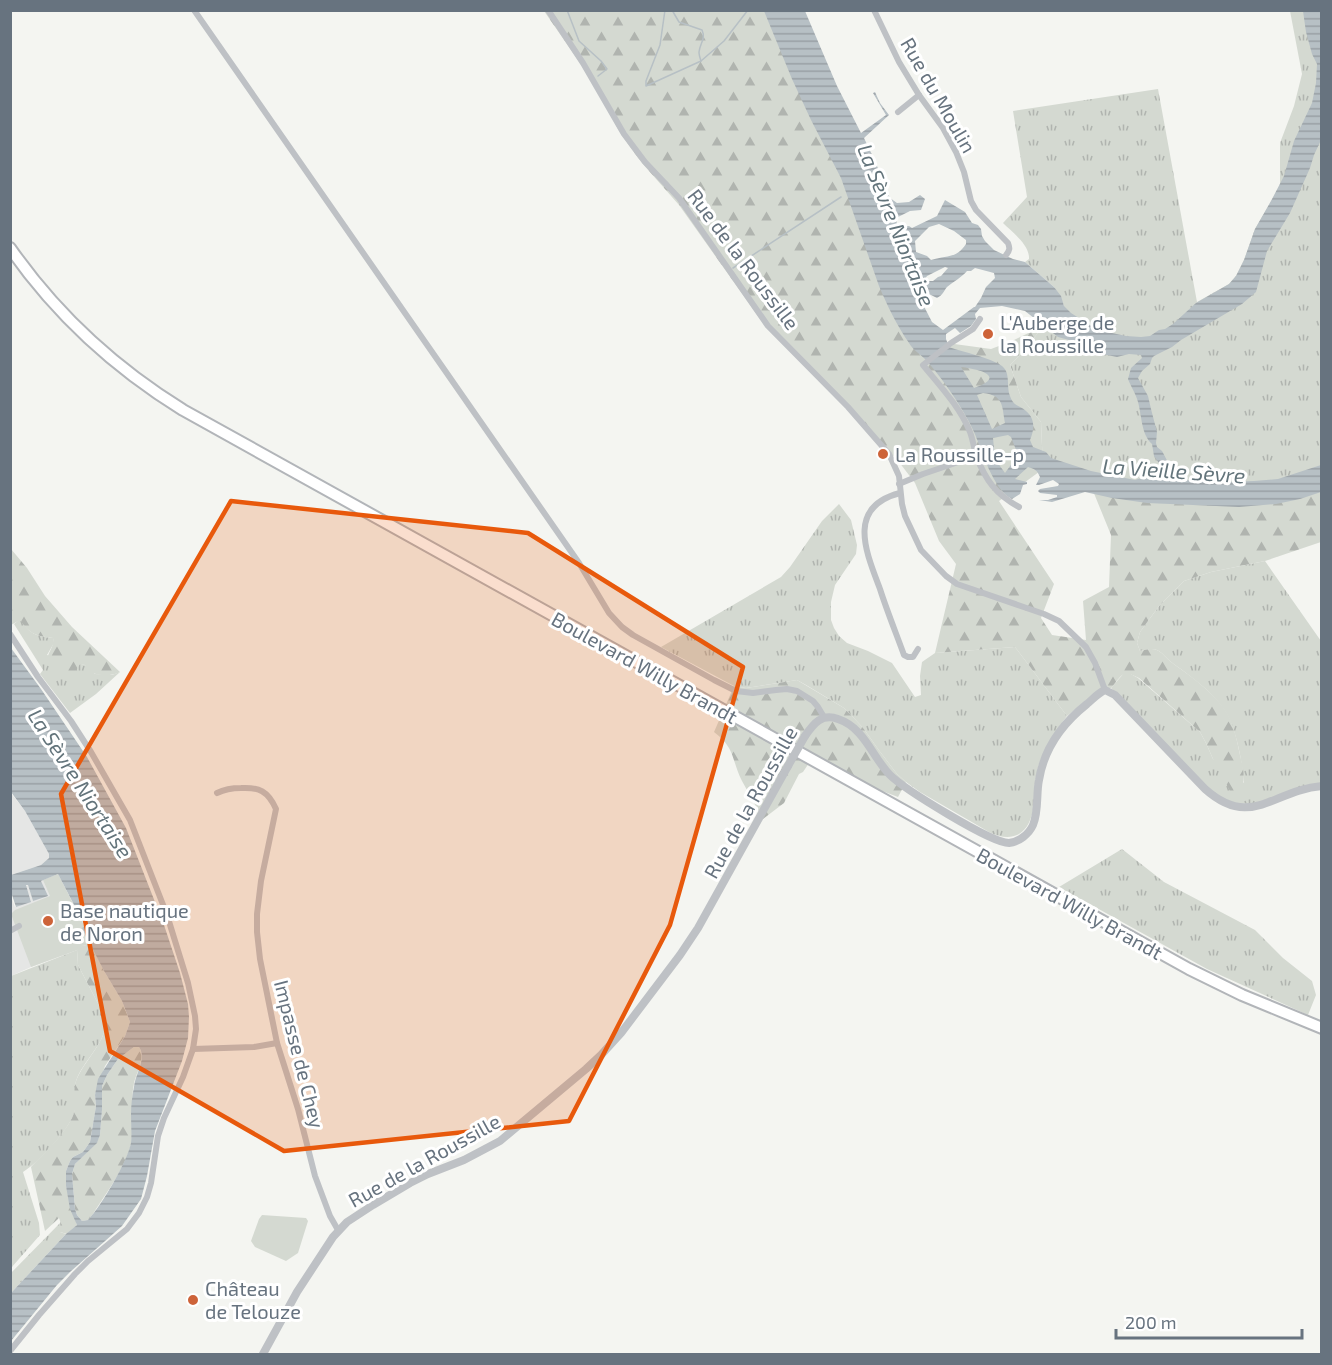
<svg xmlns="http://www.w3.org/2000/svg" width="1332" height="1365" font-family="'Exo 2',sans-serif">
<style>
.built{fill:#e5e6e5}
.grass{fill:url(#grass-tufts)}
.forest{fill:url(#forest-firs)}
.park{fill:#d4d9d1}
.water{fill:url(#water-rules);fill-rule:evenodd}
.lines{fill:none;stroke-linecap:round;stroke-linejoin:round}
.stream{stroke:#b7c0c5;stroke-width:1.5}
.primary-casing{stroke:#b2b5b9;stroke-width:14}
.minor{stroke:#bec1c5;stroke-width:6}
.tertiary{stroke:#bec1c5;stroke-width:8}
.primary{stroke:#fff;stroke-width:10}
.tertiary-bridge{stroke:#bec1c5;stroke-width:8}
.marked{fill:#e8590c;fill-opacity:0.2;stroke:#e8590c;stroke-width:4.5;stroke-linejoin:round}
.poi-dot{fill:#cd6339;stroke:#fff;stroke-width:2}
.labels{text-anchor:middle;dominant-baseline:central;stroke-width:6;stroke-linejoin:round;paint-order:stroke}
.street-label{font-size:20px;fill:#67737f;stroke:#fff}
.poi-label{font-size:20px;fill:#67737f;stroke:#fff;text-anchor:start}
.water-label{font-size:21px;font-style:italic;fill:#63747b;stroke:#fff}
</style>
<defs>
<pattern id="grass-tufts" width="24" height="20" patternUnits="userSpaceOnUse" patternTransform="scale(1.5)"><rect width="24" height="20" fill="#d4d9d1"/><path d="M3 7l-1-3M5 7V3M7 7l1-3M15 17l-1-3M17 17v-4M19 17l1-3" fill="none" stroke="#b0b4af"/></pattern>
<pattern id="forest-firs" width="22" height="20" patternUnits="userSpaceOnUse" patternTransform="scale(1.5)"><rect width="22" height="20" fill="#d4d9d1"/><path d="M5 1l3.5 6h-7zM16 11l3.5 6h-7z" fill="#b0b4af"/></pattern>
<pattern id="water-rules" width="6" height="5" patternUnits="userSpaceOnUse" patternTransform="scale(1.5)"><rect width="6" height="5" fill="#b7c0c5"/><path d="M0 2.5h6" fill="none" stroke="#99a0a5"/></pattern>
</defs>
<rect width="100%" height="100%" fill="#f4f5f1"/>
<g class="built">
<polygon points="10,792 25,811 49,854 49,858 41,865 11,875"/>
<polygon points="58,874 91,944 85,945 77,950 31,967 11,976 10,894 15,907 31,901 26,886 28,885 33,901 46,893 41,881"/>
</g>
<g class="grass">
<path d="M1290,11H1321V479L1244,495L1043,469L1041,422L1021,397L1010,365L1025,350L1043,326L1064,305L1054,287L1025,262L1029,259C1030,245 1012,232 1003,223L1027,197L1013,111L1158,89L1197,302L1229,284L1236,276L1244,260L1255,229L1280,186V143L1294,106L1302,74Z"/>
<path d="M839,504L851,520L857,545L856,554L835,585L831,602V620L834,628L839,636L847,643L868,651L892,663L915,697L921,695L920,676L922,662L935,653L1015,647L1067,716C1056,730 1045,747 1039,764C1036,774 1034,786 1034,796C1034,801 1034,806 1033,810C1028,836 1011,843 989,832L920,792L906,782L897,774L878,749L864,729L853,717L844,708L806,685L797,680L746,688L734,686L661,647L781,577L790,567L822,521Z"/>
<path d="M1265,561L1321,641V783L1252,804L1230,803L1210,790L1111,688L1124,673H1129L1138,678L1200,732L1206,743L1213,759L1244,783C1242,761 1236,725 1223,708C1211,691 1192,677 1175,665C1159,653 1161,645 1140,651L1137,643L1140,632L1159,606L1184,581L1211,572Z"/>
<path d="M20,619C30,634 35,636 53,638L54,643L47,655L85,665L95,674L112,675L120,672L96,694L70,713L40,674L43,670L14,624Z"/>
<polygon points="1122,849 1164,882 1255,930 1283,958 1312,981 1316,995 1308,1015 1207,969 1059,887"/>
<path d="M77,950L78,965L106,1019C107,1043 83,1060 76,1081C73,1091 78,1103 74,1113C69,1130 38,1163 23,1172L39,1223L40,1235L11,1268V976Z"/>
<polygon points="61,1222 60,1232 66,1234 11,1293 11,1273"/>
</g>
<g class="forest">
<path d="M544,11H772L896,291L947,343L991,349L1012,341L1043,326L1025,350L1010,365L1021,397L1041,422L1043,469L999,501L1054,584L1041,618L1052,635L1086,640L1083,601L1109,587L1111,535L1091,486L1321,479V542L1265,561L1211,572L1184,581L1159,606L1140,632L1137,643L1140,651C1161,645 1159,653 1175,665C1192,677 1210,690 1223,707C1233,720 1237,740 1240,755C1243,767 1246,779 1241,791L1234,794L1231,793L1213,759L1206,743L1200,732L1139,678C1122,669 1122,675 1111,688H1101L1067,716L1015,647L935,653L956,564L939,541L915,483L899,462L763,323L679,205L642,163L630,147L618,129L591,79Z"/>
<path d="M11,549L27,568L45,596L72,627L120,672C110,677 98,676 88,671L85,665L80,664L75,672L70,673L60,666H49C43,655 55,649 53,638C35,636 30,634 20,620L11,625Z"/>
<path d="M797,680L844,708L853,717L864,729L878,749L897,774L906,782L898,797L809,763L803,772L799,774L784,803L763,819C756,806 749,794 742,781C731,759 736,749 714,732L734,686L746,688Z"/>
<path d="M91,944L104,971L122,1001L130,1022L125,1036L105,1066L95,1095L96,1106L90,1142L83,1152L73,1157L70,1161L66,1171V1186L77,1225L67,1234L60,1232C59,1226 62,1225 59,1218L45,1231L31,1167C45,1152 62,1137 72,1118C78,1106 72,1093 76,1081C84,1060 107,1042 106,1019L78,965L77,950L82,946Z"/>
<path d="M134,1047H139C146,1058 137,1071 134,1083C130,1102 135,1124 131,1144C125,1169 106,1193 93,1214L88,1220L82,1221L77,1215L75,1209L72,1174L75,1164L97,1142L100,1135L102,1110V1086L107,1075L118,1059Z"/>
</g>
<g class="park">
<polygon points="58,874 85,927 82,928 91,944 82,946 80,949 31,967 11,914 15,910 50,896 43,880"/>
<polygon points="262,1215 306,1218 308,1221 298,1253 286,1261 255,1247 251,1241 259,1219"/>
</g>
<g class="water">
<path d="M764,11H805L837,86L861,133L886,115L873,93L875,92L880,103L889,115L864,138L875,161L890,198L897,203L909,202L920,195L925,199L921,210L910,211L896,218L897,225L900,227L909,226L912,228L937,216L945,200L965,212L972,223L978,225L981,229L982,236L985,241L994,250L1013,259L1025,262L1054,287L1061,296L1064,306L1071,313L1098,330L1126,336L1141,337L1150,336L1159,330L1165,329L1173,324L1196,303L1229,284L1236,276L1244,260L1255,229L1271,201L1284,176L1294,141L1312,103L1316,83L1317,64L1312,54L1306,32L1303,11H1321V140L1314,155L1310,168L1290,213L1267,251L1256,292L1242,304L1181,340L1172,347L1154,356L1152,358L1150,364L1142,371L1138,378L1148,396L1151,409L1157,432L1156,443L1157,447L1162,451L1170,466L1188,480L1224,482L1254,481L1278,479L1321,465V492L1300,499L1276,504L1239,507L1147,503L1112,498L1085,492L1052,502L1039,500H1048L1057,497V495L1040,493L1038,491L1040,489L1058,486L1059,484L1053,480L1039,485H1036L1040,477C1037,470 1035,469 1028,467L1015,479L1027,482V484L1023,485L1020,494L1012,499C993,490 982,450 974,432C965,411 941,376 925,359C920,354 913,350 909,343C897,326 887,305 879,286L841,178L811,120L792,79ZM939,224L954,231L966,240V244C956,259 947,255 931,260L927,256L916,252L915,241L929,227ZM945,267L948,268L941,276L938,277L933,281H926L925,279L927,276ZM975,268L994,273L995,278L986,287L981,298L975,307H974L943,330L932,322L912,283H922L929,294L937,298C943,295 943,292 947,287C954,281 961,278 967,271H971ZM1002,306L1025,311L1058,337L1069,340L1097,353L1117,357L1129,354L1141,355L1142,358L1131,368L1128,379C1131,387 1136,394 1138,402C1142,416 1141,434 1152,444L1154,456L1161,466L1160,470L1157,473L1135,480L1091,471L1051,458L1046,452L1033,447L1030,440C1034,431 1036,419 1026,411C1019,405 1014,407 1010,396C1006,386 1011,373 1002,366C991,358 963,352 949,347L946,339V334L955,328L960,333L971,326L976,319L975,314L980,308ZM961,367C978,369 1008,376 974,388ZM983,393C1004,395 1002,407 1005,423L992,429L977,395ZM1008,435L1011,437L1018,455L1005,473L995,459L993,438Z"/>
<path d="M11,648L41,689L87,757L126,828L164,925L180,973L188,1004L189,1017L188,1038L182,1061L155,1131L147,1176L141,1199L122,1226L70,1272L57,1285L11,1341V1293L66,1234L77,1225L70,1209L66,1186V1171L70,1161L73,1157L83,1152L90,1142L96,1106L95,1095L98,1079L125,1036L130,1022L122,1001L104,971L82,928L85,926L58,874L41,881L48,896L33,901L28,885H26L31,902L16,907L11,892V875L41,865L49,858V854L25,811L11,792ZM134,1047H139C147,1059 135,1074 134,1087C132,1096 131,1106 131,1115C131,1124 132,1134 131,1143C127,1162 102,1205 88,1220L82,1221L77,1215L75,1209L72,1174L75,1164L97,1143L100,1135L102,1110V1086L107,1075L118,1059Z"/>
</g>
<g class="lines">
<g class="stream">
<polyline points="567,10 579,41 601,61 607,69 598,76"/>
<polyline points="665,10 660,45 646,81 646,86 701,61 724,41 748,10"/>
<path d="M672,10L679,22L702,30C706,39 700,43 699,52C699,55 700,58 701,61"/>
<polyline points="733,268 841,197"/>
</g>
<g class="primary-casing">
<path id="primary" d="M10,248C56,314 115,368 183,410L1189,969L1242,995L1322,1028"/>
</g>
<g class="minor">
<polyline points="194,10 579,563 609,613 622,627 633,635 714,680 736,691 753,693 776,690 787,689 797,691 813,701 818,707 824,717"/>
<polyline points="548,10 583,63 624,134 645,162 679,198 768,326 848,407 889,454 899,476 902,504 905,516 921,550 946,576 957,584 1044,614 1059,621 1086,647 1095,663 1105,690"/>
<path d="M874,10L899,62L919,95L943,128L956,152L964,172L971,201L976,210L1008,243C1010,248 1010,250 1006,255"/>
<polyline points="898,112 919,95"/>
<path d="M976,456C986,480 995,494 1019,507"/>
<path d="M899,484L923,474L976,456C974,448 973,440 970,432C960,407 940,386 923,365L951,343L973,329L980,319"/>
<path d="M900,493C846,507 866,552 880,589C887,611 896,633 904,655L908,657H913L918,649"/>
<polyline points="10,634 38,677 71,721 91,752 130,820 167,915 188,983 195,1016 196,1029 193,1049 183,1077 164,1118 158,1136 151,1183 147,1197 139,1213 127,1229 88,1261 75,1274 39,1315 10,1351"/>
<path d="M217,793C225,789 232,788 241,788C259,787 268,791 276,809L261,881L257,914V932L260,959L277,1043L298,1109L315,1176L330,1216L338,1230"/>
<polyline points="10,931 19,926"/>
<polyline points="193,1049 254,1047 277,1043"/>
</g>
<g class="tertiary">
<path d="M805,736C814,723 822,713 838,719C865,728 872,757 890,775C904,789 991,843 1009,843C1019,842 1029,834 1033,825C1039,811 1036,794 1039,780C1044,749 1063,723 1087,704C1093,699 1098,693 1105,690L1115,695L1205,789C1251,830 1273,790 1322,786"/>
<polyline points="263,1354 297,1292 333,1237 347,1222 373,1205 410,1183 428,1174 464,1160 500,1141 586,1069 601,1055 621,1033 680,955 698,928 788,766"/>
</g>
<use href="#primary" class="primary"/>
<polyline class="tertiary-bridge" points="788,766 805,736"/>
</g>
<path class="marked" d="M231,501L528,533L743,667L670,925L569,1121L284,1151L110,1051L61,794Z"/>
<g class="poi-dot">
<circle cx="988" cy="334" r="6"/>
<circle cx="883" cy="454" r="6"/>
<circle cx="48" cy="921" r="6"/>
<circle cx="193" cy="1300" r="6"/>
</g>
<g class="labels">
<g class="street-label">
<text transform="translate(939 95) rotate(60)">Rue du Moulin</text>
<text transform="translate(744 259) rotate(53)">Rue de la Roussille</text>
<text transform="translate(645 667) rotate(29)">Boulevard Willy Brandt</text>
<text transform="translate(750 802) rotate(-61)">Rue de la Roussille</text>
<text transform="translate(1070 903) rotate(29)">Boulevard Willy Brandt</text>
<text transform="translate(300 1054) rotate(76)">Impasse de Chey</text>
<text transform="translate(424 1160) rotate(-29)">Rue de la Roussille</text>
</g>
<g class="poi-label">
<text x="1000" y="322">L'Auberge de<tspan x="1000" dy="23">la Roussille</tspan></text>
<text x="895" y="454">La Roussille-p</text>
<text x="60" y="910">Base nautique<tspan x="60" dy="23">de Noron</tspan></text>
<text x="205" y="1288">Château<tspan x="205" dy="23">de Telouze</tspan></text>
</g>
<g class="water-label">
<text transform="translate(897 225) rotate(68)">La Sèvre Niortaise</text>
<text transform="translate(1174 470) rotate(4)">La Vieille Sèvre</text>
<text transform="translate(81 783) rotate(57)">La Sèvre Niortaise</text>
</g>
</g>
<rect width="1332" height="1365" fill="none" stroke="#67737f" stroke-width="24"/>
<path d="M1116 1329v9h186v-9" fill="none" stroke="#67737f" stroke-width="3"/>
<text x="1125" y="1329" font-size="18" fill="#67737f" stroke="#ffffff" stroke-width="4.5" paint-order="stroke">200 m</text>
</svg>
